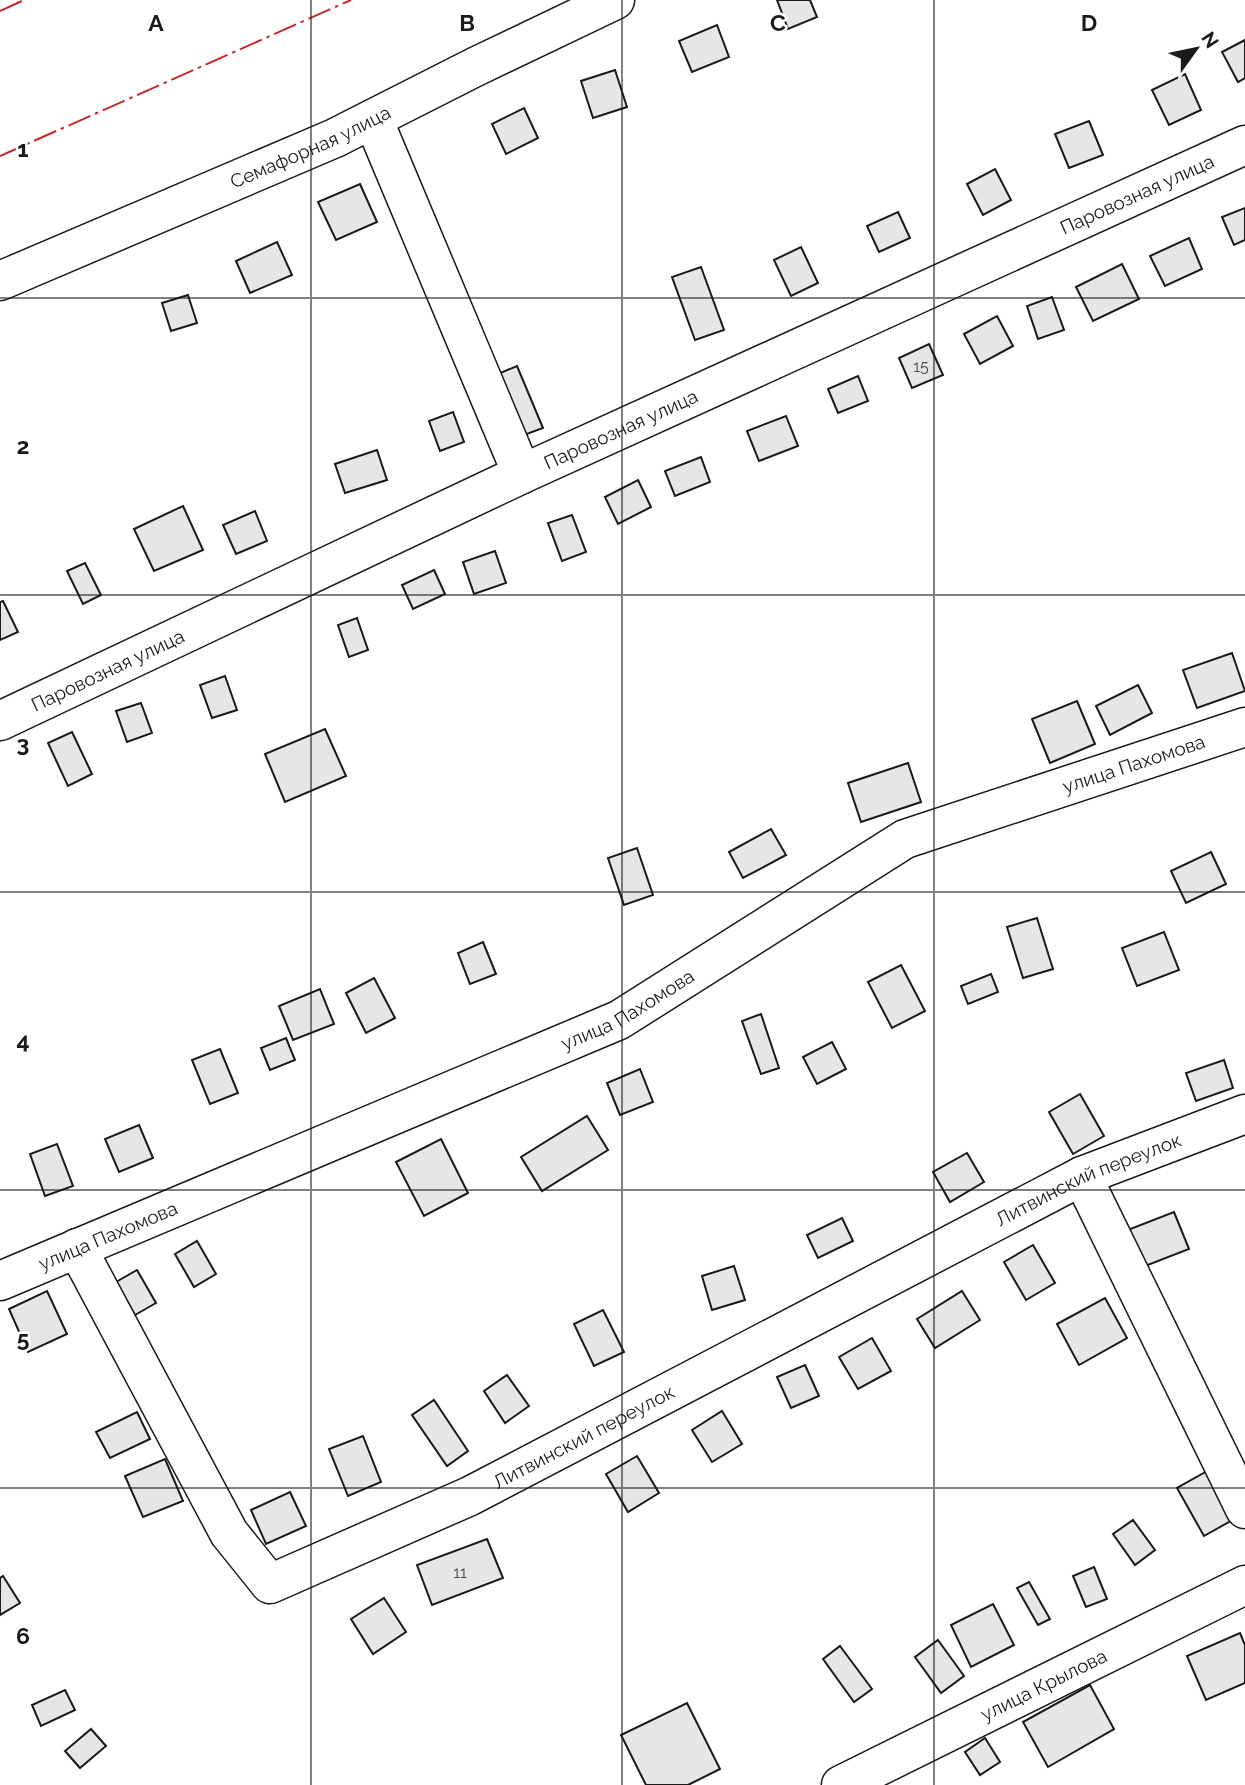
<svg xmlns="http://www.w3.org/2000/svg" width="1245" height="1785" font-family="Raleway,sans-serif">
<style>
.building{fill:#e6e6e6;stroke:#1a1a1a;stroke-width:2}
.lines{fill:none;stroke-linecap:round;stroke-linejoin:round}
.minor-casing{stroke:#1a1a1a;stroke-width:41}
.minor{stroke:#fff;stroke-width:38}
.power{stroke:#c62828;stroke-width:2;stroke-dasharray:24 5 3.5 5;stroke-linecap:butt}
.grid{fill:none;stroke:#1a1a1a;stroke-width:2;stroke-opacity:0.55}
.labels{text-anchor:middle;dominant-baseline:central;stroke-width:5;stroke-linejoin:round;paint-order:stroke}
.number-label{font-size:16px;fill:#4d4d4d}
.street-label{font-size:19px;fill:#1a1a1a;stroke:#fff}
.grid-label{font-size:23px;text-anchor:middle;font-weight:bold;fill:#1a1a1a;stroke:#fff;stroke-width:5;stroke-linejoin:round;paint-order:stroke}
</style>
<rect width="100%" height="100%" fill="#fff"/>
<g class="building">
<polygon points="777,0 810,0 817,17 788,29"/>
<polygon points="717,25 729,57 692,72 679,41"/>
<polygon points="1245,40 1245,78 1238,82 1222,52"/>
<polygon points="615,70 627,107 593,118 581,81"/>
<polygon points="1185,74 1201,110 1169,125 1152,90"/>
<polygon points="524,108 538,138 506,154 492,124"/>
<polygon points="1089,121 1103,155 1069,168 1055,134"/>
<polygon points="995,169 1011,200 983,215 967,184"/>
<polygon points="360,184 377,222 336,240 318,202"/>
<polygon points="1245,208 1245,240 1234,245 1222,217"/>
<polygon points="898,212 910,238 879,252 867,226"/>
<polygon points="1189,238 1202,269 1165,286 1150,256"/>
<polygon points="277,242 292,275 250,293 236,261"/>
<polygon points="801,247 818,283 791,296 774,260"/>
<polygon points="1122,264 1139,299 1093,321 1076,287"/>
<polygon points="701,267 724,330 695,340 672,277"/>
<polygon points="188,295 197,323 171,331 162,303"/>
<polygon points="1052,297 1064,330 1038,339 1027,306"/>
<polygon points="997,316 1013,346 980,364 964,334"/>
<polygon points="929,344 943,375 912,388 899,358"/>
<polygon points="517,366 543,428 524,435 498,374"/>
<polygon points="858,376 868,401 838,413 828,389"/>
<polygon points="453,412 464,442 440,451 429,421"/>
<polygon points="786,416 798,446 759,461 747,431"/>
<polygon points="377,450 387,480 345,493 335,464"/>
<polygon points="701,457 710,482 675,496 665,471"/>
<polygon points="638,480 651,507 618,524 605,497"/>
<polygon points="183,506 203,550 154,571 134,529"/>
<polygon points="255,511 267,541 236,554 223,525"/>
<polygon points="572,515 586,552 562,561 548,523"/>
<polygon points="495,551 506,583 474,594 463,562"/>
<polygon points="85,563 101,595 83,604 67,571"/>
<polygon points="434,570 445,594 413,609 402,585"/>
<polygon points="3,601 18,632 0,640 0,602"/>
<polygon points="357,618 368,650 349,657 338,625"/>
<polygon points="1232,653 1245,691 1197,708 1183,670"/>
<polygon points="225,676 237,710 212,718 200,685"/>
<polygon points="1138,685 1152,713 1110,735 1096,706"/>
<polygon points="1077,701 1095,744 1050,763 1032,719"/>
<polygon points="141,703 152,733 127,742 116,711"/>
<polygon points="325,729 346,776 285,802 265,754"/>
<polygon points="72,732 92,774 68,786 48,743"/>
<polygon points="908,763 921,802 861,822 848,783"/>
<polygon points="771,829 786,855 743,878 729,852"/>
<polygon points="637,848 653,895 624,905 608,858"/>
<polygon points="1211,852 1226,884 1186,903 1171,871"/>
<polygon points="1037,918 1053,969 1023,978 1007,927"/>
<polygon points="1164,932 1179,970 1137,986 1122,948"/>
<polygon points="483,942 496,974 470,984 458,953"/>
<polygon points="901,965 925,1011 892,1028 868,982"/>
<polygon points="991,974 998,992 968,1004 961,986"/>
<polygon points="374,978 395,1018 366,1033 346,993"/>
<polygon points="320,989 334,1024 293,1040 279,1006"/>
<polygon points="761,1014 779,1068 761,1074 742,1021"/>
<polygon points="286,1038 295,1060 270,1070 261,1048"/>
<polygon points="832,1042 846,1069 817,1084 803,1057"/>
<polygon points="220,1049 238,1093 210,1104 192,1060"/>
<polygon points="1224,1060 1233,1088 1196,1101 1186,1073"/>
<polygon points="640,1069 653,1102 620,1115 607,1083"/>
<polygon points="1080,1094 1104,1136 1073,1154 1049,1112"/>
<polygon points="587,1116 608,1150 542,1191 521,1157"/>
<polygon points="139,1125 153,1158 119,1172 105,1139"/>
<polygon points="441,1139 468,1193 424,1216 396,1162"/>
<polygon points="57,1144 73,1186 45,1196 30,1154"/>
<polygon points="967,1153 984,1182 950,1202 933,1172"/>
<polygon points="1174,1212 1189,1249 1140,1268 1125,1231"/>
<polygon points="842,1218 853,1241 818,1258 807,1235"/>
<polygon points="197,1241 216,1274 194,1287 175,1254"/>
<polygon points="1033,1245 1055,1283 1026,1300 1004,1262"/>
<polygon points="734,1266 745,1300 712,1310 702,1276"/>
<polygon points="137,1270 156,1303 135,1315 116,1282"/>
<polygon points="47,1291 67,1334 28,1352 9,1309"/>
<polygon points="962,1291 980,1320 935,1348 917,1319"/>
<polygon points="1105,1298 1127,1338 1079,1365 1057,1324"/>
<polygon points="603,1310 624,1352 594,1366 574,1324"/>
<polygon points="872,1338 891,1371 858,1389 839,1357"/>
<polygon points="805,1365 819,1396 791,1408 777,1377"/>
<polygon points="507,1375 529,1406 505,1423 484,1391"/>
<polygon points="434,1400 468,1451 447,1466 412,1415"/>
<polygon points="722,1411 742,1444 712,1462 692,1430"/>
<polygon points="137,1412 150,1439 110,1458 96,1432"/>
<polygon points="363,1436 381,1482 348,1496 329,1449"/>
<polygon points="637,1456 659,1493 628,1512 606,1474"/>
<polygon points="165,1459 183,1501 143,1517 125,1476"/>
<polygon points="1209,1470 1236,1518 1204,1536 1177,1488"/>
<polygon points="290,1492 306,1526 266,1544 251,1510"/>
<polygon points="1133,1520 1155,1550 1135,1565 1113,1534"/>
<polygon points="487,1539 503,1578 432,1605 417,1565"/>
<polygon points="1094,1567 1107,1599 1086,1607 1073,1576"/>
<polygon points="3,1576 20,1603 0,1615 0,1578"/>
<polygon points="1029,1582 1050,1619 1038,1625 1017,1588"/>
<polygon points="384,1598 406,1632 373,1654 351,1619"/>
<polygon points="993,1604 1014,1645 971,1667 951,1625"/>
<polygon points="1240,1633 1245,1645 1245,1683 1206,1700 1187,1656"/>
<polygon points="938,1640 964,1676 941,1693 915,1657"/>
<polygon points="840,1646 872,1689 854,1702 823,1659"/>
<polygon points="1090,1685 1114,1729 1048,1767 1023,1722"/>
<polygon points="65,1690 75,1710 41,1726 32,1705"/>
<polygon points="687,1703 720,1769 688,1785 646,1785 621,1735"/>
<polygon points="91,1729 106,1746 80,1768 65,1751"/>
<polygon points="985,1738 1000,1762 980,1775 965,1752"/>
</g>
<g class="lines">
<g class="minor-casing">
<g id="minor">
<polyline points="373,119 522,474"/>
<path id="s1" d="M0,281L335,138L475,67L615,0"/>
<path id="s2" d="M0,721L522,474L1245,145"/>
<polyline points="1082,1176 1245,1509"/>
<path id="s3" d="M77,1248L229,1533L270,1584L470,1496L1082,1176L1245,1114"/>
<path id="s4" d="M0,1281L619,1020L905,839L1245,727"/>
<path id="s5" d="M841,1785L1245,1585"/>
</g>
</g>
<use href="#minor" class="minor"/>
<g class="power">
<polyline points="0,11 24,0"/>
<polyline points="0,156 351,0"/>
</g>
</g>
<path class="grid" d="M311,0V1785M622,0V1785M934,0V1785M0,298H1245M0,595H1245M0,892H1245M0,1190H1245M0,1488H1245"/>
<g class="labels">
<g class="number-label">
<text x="921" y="366">15</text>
<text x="460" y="1572">11</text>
</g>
<g class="street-label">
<text stroke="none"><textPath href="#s1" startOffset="338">Семафорная улица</textPath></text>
<text stroke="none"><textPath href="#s2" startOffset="1253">Паровозная улица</textPath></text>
<text stroke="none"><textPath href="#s2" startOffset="686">Паровозная улица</textPath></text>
<text stroke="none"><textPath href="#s2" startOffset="119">Паровозная улица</textPath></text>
<text stroke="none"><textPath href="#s4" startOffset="1251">улица Пахомова</textPath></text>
<text stroke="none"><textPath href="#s4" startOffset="684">улица Пахомова</textPath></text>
<text stroke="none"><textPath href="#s3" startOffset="1302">Литвинский переулок</textPath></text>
<text stroke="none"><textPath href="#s4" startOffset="117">улица Пахомова</textPath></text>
<text stroke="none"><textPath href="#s3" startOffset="735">Литвинский переулок</textPath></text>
<text stroke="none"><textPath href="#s5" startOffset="226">улица Крылова</textPath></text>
</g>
</g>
<g class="grid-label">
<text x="156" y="31">A</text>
<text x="467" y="31">B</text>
<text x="778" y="31">C</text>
<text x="1089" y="31">D</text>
<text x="23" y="157">1</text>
<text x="23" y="454">2</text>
<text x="23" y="752">3</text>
<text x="23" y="1049">4</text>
<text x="23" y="1347">5</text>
<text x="23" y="1644">6</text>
</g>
<g transform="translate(1196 49) rotate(57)" stroke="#ffffff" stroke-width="5" paint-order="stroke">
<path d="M0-5L12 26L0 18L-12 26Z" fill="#1a1a1a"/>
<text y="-10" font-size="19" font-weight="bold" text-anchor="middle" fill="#1a1a1a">N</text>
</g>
</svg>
